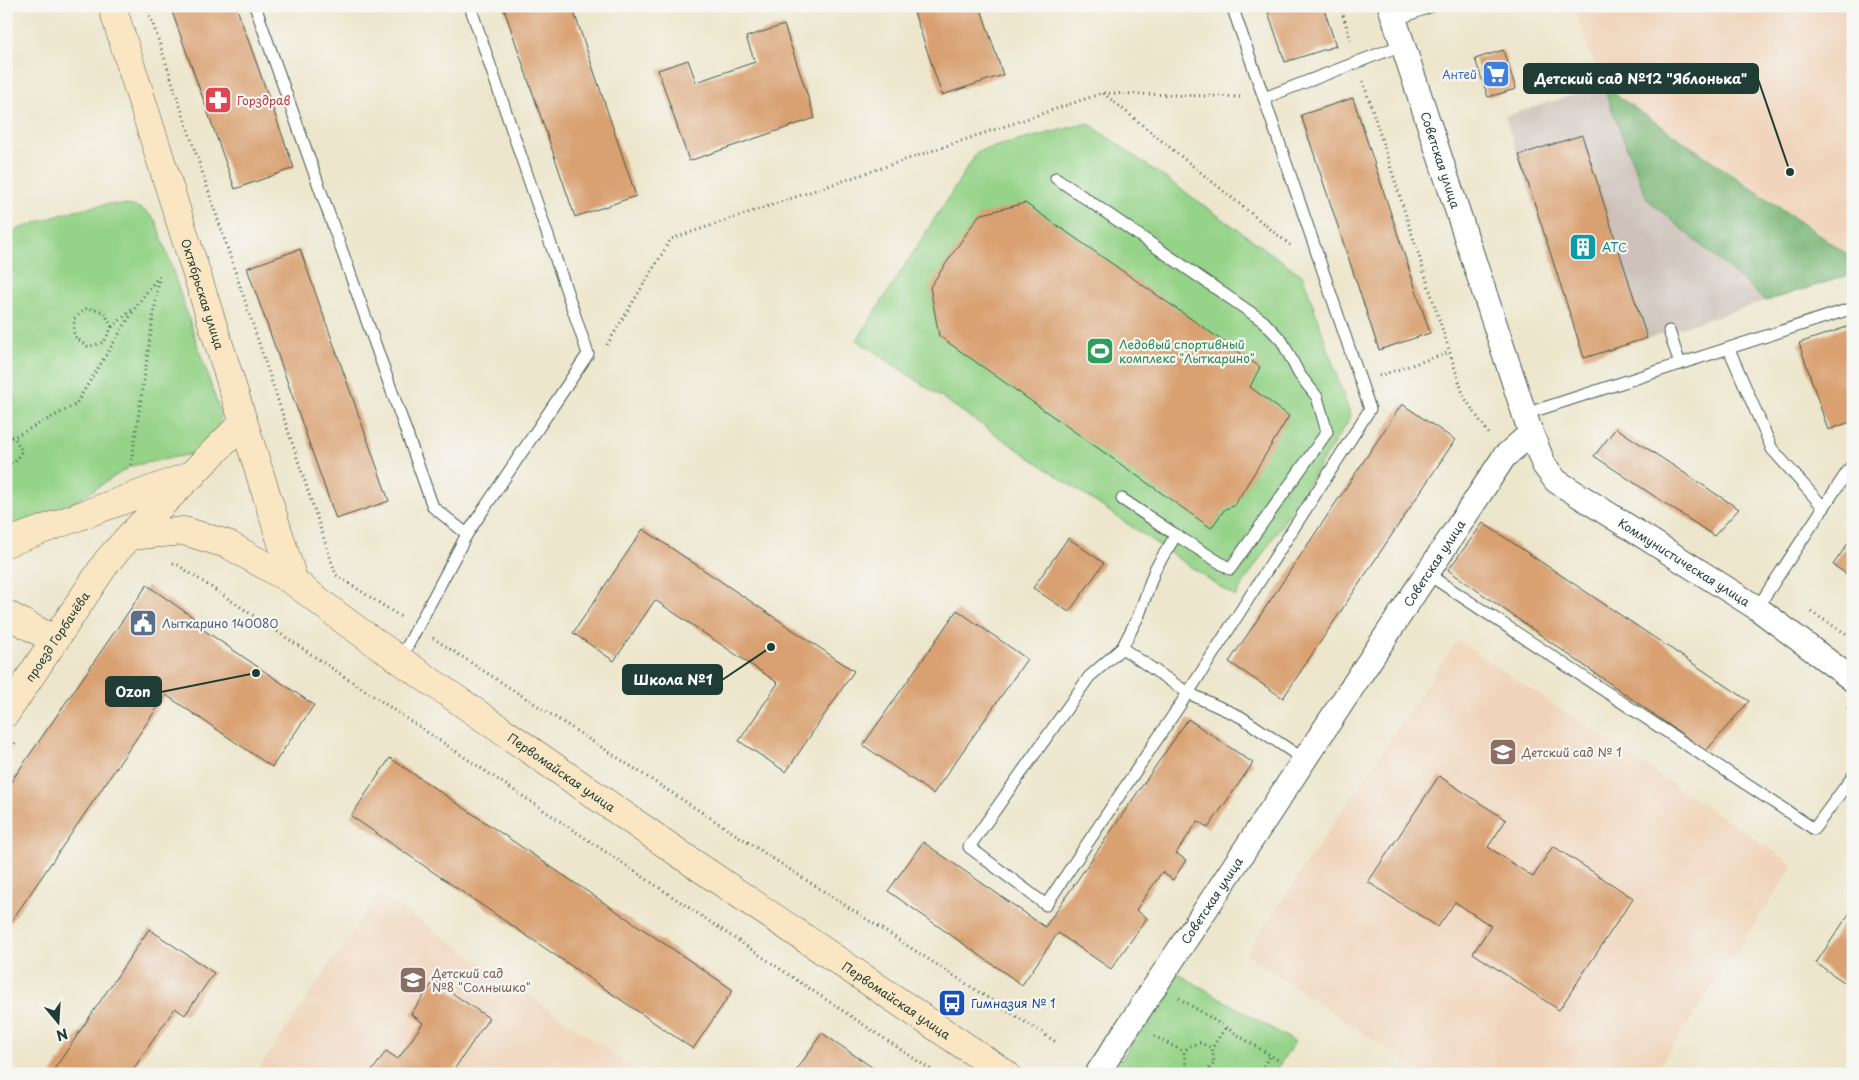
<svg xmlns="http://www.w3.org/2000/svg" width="1859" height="1080" font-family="'Playpen Sans',sans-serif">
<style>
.built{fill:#f0d5bc}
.industrial{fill:#cec1b9}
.green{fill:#95d388;stroke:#5a885e}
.forest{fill:#78b574;stroke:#4c7954}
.building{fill:#d9a172}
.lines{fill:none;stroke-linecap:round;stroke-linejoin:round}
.lane-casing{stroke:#3e564b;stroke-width:13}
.street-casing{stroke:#3e564b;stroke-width:26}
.secondary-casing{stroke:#3e564b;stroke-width:29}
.path{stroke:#3e564b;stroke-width:3;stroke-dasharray:1 4;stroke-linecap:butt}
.lane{stroke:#fff;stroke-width:11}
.street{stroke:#fff;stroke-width:24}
.secondary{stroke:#fbe6c4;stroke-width:28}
.labels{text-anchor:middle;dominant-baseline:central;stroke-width:4.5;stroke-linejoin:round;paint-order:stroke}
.shop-label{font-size:12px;fill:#366cbe;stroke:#f6f6f2;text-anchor:end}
.health-label{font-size:12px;fill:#be3a42;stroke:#f6f6f2;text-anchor:start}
.street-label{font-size:12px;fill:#1f3d34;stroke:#f6f6f2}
.culture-label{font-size:12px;fill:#0d838f;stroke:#f6f6f2;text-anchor:start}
.leisure-label{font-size:12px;fill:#27864d;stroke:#f6f6f2;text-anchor:start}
.service-label{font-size:12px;fill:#4e5e75;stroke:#f6f6f2;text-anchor:start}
.education-label{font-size:12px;fill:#785e54;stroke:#f6f6f2;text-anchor:start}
.transit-label{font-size:12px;fill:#164399;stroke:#f6f6f2;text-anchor:start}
.leader{fill:none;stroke:#1f3d34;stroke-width:2}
.callout-dot{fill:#1f3d34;stroke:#f6f6f2;stroke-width:2}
.callout{fill:#1f3d34;stroke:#1f3d34;stroke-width:2}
.callout-label{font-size:14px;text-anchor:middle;font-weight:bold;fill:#fff}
</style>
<rect width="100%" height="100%" fill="#f6f6f2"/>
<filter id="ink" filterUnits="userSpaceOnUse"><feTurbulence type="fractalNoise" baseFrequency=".02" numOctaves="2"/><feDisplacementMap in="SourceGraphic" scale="10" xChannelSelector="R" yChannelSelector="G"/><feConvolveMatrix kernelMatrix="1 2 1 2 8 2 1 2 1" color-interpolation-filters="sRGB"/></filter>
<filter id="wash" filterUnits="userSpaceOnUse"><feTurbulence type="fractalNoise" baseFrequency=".0096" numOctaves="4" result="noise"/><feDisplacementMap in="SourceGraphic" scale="20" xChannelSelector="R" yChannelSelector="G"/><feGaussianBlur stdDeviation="1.12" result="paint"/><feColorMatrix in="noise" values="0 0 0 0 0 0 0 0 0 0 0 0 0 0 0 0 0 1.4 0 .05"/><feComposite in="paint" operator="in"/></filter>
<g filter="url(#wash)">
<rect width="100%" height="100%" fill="#ede6cc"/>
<g class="built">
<polygon points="1573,6 1853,6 1853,258 1603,86"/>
<polygon points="1457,640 1794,865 1654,1074 1425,1074 1246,954"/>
<polygon points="379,893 643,1074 270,1074 260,1067"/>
</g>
<polygon class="industrial" points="1603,86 1648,199 1766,301 1584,358 1505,116"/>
<g class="green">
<polygon points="1088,123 1303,276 1351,417 1235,597 857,340 978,151"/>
<path d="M108,204C130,205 141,204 156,221L221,415L216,436L202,452L131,466L20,537L6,541V233L75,210Z"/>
<polygon points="1177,973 1295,1042 1273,1074 1112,1074"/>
</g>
<polygon class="forest" points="1603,86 1853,258 1853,274 1766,301 1647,199"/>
<g id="blocks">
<g class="building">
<polygon points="170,6 236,6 294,168 235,189"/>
<polygon points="503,6 572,6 636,196 575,217"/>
<polygon points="912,6 980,6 1003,75 942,95"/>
<polygon points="1266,6 1323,6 1336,46 1285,62"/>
<polygon points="784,25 815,118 689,161 658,70 688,60 696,82 755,62 746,37"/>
<polygon points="1503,50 1516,89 1488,97 1475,59"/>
<polygon points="1353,98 1430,333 1379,350 1301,115"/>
<polygon points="1582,135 1647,338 1584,358 1519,155"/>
<polygon points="1025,203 1260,367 1250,387 1289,416 1234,506 1225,509 1211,528 939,336 930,287 979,215"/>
<polygon points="300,249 389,501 336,519 247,268"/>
<polygon points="1853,325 1853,421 1828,430 1799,343"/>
<polygon points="1402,404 1455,440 1283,698 1229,662"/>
<polygon points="1616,428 1739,509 1714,536 1594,456"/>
<polygon points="1483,523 1749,701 1706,751 1448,570"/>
<polygon points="643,529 854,671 786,772 739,741 778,683 655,600 614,661 573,633"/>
<polygon points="1853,536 1853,578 1833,565"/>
<polygon points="1068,538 1104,563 1069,612 1033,588"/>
<polygon points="147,585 194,618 192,622 314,705 272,767 166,695 6,929 6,789"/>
<polygon points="957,610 1027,659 933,794 863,745"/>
<polygon points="1188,719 1253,763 1208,828 1198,821 1176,853 1186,860 1173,880 1162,872 1136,910 1147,918 1111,969 1058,933 1022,985 888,891 923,842 1045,927"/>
<polygon points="390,758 733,990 693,1049 351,816"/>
<polygon points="1439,776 1506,820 1488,847 1533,877 1553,846 1633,898 1559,1010 1473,953 1491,926 1455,902 1438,927 1368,882"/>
<polygon points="1853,908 1853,988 1816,963"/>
<polygon points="149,929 214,973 185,1015 175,1008 130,1074 51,1074"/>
<polygon points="434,981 489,1018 451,1074 370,1074 386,1051 398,1059 423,1023 411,1014"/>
<polygon points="822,1033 882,1074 794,1074"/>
</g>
</g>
</g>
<g filter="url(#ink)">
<use href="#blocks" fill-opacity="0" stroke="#3e564b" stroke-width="1"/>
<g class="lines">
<g class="lane-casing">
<g id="lane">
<polyline points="255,6 433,507 467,534"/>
<polyline points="1232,6 1264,98"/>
<polyline points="1395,20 1432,6"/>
<polyline points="1056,178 1263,321 1282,341 1299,374 1317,397 1327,432 1230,569 1176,535"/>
<polyline points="1669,331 1680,364"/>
<polyline points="1729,349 1772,449 1824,508"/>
<polyline points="1525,414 1853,308"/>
<polyline points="1426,573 1814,829 1853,776"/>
<polyline points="1757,608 1853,463"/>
<polyline points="1122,648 1139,615 1155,569 1176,535 1122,499"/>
<polyline points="400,660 467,534 588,354 470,6"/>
<polyline points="1303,759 1241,717 1188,693 1046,905 969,847 1089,677 1122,648 1188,693 1370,409 1264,98 1402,45"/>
</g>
</g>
<g class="street-casing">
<g id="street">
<path id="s1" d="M1390,6L1528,425L1544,465L1556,481L1757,608L1853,680"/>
<path id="s2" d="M1097,1074L1504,457L1531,433"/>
</g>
</g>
<g class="secondary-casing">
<g id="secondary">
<path id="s3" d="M112,6L294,582"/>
<polyline points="130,536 243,423"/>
<polyline points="6,543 192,475"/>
<polyline points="6,614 55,640"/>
<path id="s4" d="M6,713L108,560L130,536L184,531L227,544L294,582L349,624L400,660L690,861L1006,1074"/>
</g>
</g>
<g class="path">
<polyline points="147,6 336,575 401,617"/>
<polyline points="1340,6 1352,44"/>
<polyline points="1363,81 1464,397 1489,434"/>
<polyline points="1104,93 1242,97"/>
<polyline points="112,327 104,312 87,308 74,319 74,336 88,347 104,342 112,327 134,308"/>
<polyline points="607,345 671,239 1103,93 1290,245"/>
<polyline points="1379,376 1450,352"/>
<polyline points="6,437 14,437 75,405 137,305 159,276"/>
<polyline points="6,463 14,463 22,451 14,437"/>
<polyline points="131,465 159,279"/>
<polyline points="173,563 178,565 937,1074"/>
<polyline points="1811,612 1853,638"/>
<polyline points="433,638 1056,1042"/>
<polyline points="1847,707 1853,711"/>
<polyline points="6,756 17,740"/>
<polyline points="1179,998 1281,1062"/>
<polyline points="1154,1036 1184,1052"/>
<polyline points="1195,1074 1186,1067 1184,1052 1189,1046 1200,1043 1212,1048"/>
<polyline points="1196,1074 1207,1072 1214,1063 1212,1048 1226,1027"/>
<polyline points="1257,1074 1271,1055"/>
</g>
<use href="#lane" class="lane"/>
<use href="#street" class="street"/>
<use href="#secondary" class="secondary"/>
</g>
</g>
<defs>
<g id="supermarket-square" transform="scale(1.4375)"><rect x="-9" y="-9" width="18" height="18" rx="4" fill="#3f7fe0" stroke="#f6f6f2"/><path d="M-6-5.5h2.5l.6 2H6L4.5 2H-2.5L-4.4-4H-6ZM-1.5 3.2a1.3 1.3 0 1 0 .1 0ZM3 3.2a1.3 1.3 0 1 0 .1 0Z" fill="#fff"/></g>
<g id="pharmacy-square" transform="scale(1.4375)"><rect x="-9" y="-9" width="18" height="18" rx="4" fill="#e0444e" stroke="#f6f6f2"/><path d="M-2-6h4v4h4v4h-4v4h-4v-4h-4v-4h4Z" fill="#fff"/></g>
<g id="building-square" transform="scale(1.4375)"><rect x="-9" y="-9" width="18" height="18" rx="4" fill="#0f9aa8" stroke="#f6f6f2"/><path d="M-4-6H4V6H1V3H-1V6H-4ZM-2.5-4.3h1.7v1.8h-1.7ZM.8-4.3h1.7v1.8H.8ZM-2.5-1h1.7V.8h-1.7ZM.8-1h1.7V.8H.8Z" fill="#fff"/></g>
<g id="stadium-square" transform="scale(1.4375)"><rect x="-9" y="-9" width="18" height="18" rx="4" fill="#2e9e5b" stroke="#f6f6f2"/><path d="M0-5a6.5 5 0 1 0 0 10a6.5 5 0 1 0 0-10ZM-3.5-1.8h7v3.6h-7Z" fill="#fff"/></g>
<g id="civic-square" transform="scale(1.4375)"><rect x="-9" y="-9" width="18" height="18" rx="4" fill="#5c6f8a" stroke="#f6f6f2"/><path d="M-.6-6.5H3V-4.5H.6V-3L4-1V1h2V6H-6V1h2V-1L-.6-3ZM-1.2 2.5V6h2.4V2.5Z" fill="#fff"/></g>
<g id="school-square" transform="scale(1.4375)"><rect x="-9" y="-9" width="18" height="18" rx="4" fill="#8d6e63" stroke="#f6f6f2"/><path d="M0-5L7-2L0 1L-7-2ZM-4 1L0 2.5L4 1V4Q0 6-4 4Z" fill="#fff"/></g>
<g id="bus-square" transform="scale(1.4375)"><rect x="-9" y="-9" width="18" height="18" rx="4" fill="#1a4fb4" stroke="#f6f6f2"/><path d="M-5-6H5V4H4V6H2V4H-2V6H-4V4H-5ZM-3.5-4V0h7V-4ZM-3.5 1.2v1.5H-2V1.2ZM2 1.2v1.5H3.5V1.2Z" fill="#fff"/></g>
</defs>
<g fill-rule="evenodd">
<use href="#supermarket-square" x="1496" y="74"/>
<use href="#pharmacy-square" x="218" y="100"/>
<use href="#building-square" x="1583" y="247"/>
<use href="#stadium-square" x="1100" y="351"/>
<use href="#civic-square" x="143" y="623"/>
<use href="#school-square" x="1503" y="752"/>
<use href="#school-square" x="413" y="980"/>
<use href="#bus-square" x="952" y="1003"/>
</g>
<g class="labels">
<g class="shop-label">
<text x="1477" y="74">Антей</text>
</g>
<g class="health-label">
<text x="237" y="100">Горздрав</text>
</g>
<g class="street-label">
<text stroke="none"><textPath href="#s1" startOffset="162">Советская улица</textPath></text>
<text stroke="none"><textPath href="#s3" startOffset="302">Октябрьская улица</textPath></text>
<text stroke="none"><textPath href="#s2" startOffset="612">Советская улица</textPath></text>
<text stroke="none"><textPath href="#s1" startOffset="656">Коммунистическая улица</textPath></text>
<text stroke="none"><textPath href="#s4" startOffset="92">проезд Горбачёва</textPath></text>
<text stroke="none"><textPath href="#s4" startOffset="721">Первомайская улица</textPath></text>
<text stroke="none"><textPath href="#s2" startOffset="208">Советская улица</textPath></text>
<text stroke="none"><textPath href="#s4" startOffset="1126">Первомайская улица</textPath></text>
</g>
<g class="culture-label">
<text x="1602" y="247">АТС</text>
</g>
<g class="leisure-label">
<text x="1119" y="344">Ледовый спортивный<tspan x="1119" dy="14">комплекс "Лыткарино"</tspan></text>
</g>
<g class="service-label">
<text x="162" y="623">Лыткарино 140080</text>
</g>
<g class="education-label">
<text x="1522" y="752">Детский сад № 1</text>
<text x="432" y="973">Детский сад<tspan x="432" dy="14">№8 "Солнышко"</tspan></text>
</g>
<g class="transit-label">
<text x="971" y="1003">Гимназия № 1</text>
</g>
</g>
<path class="leader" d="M1790 172L1758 79M771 647L722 680M256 673L161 692"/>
<g class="callout-dot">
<circle cx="1790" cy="172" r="5"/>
<circle cx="771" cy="647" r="5"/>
<circle cx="256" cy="673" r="5"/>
</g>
<g class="callout">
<rect x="1524" y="64" width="234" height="29" rx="5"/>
<rect x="623" y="665" width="99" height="29" rx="5"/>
<rect x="106" y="677" width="55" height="29" rx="5"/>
</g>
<g class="callout-label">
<text x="1641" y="84">Детский сад №12 "Яблонька"</text>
<text x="673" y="685">Школа №1</text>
<text x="133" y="697">Ozon</text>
</g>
<rect width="1859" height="1080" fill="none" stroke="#f6f6f2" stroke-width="25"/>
<g transform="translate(58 1022) rotate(162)" stroke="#f6f6f2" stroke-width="4" paint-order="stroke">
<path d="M0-4L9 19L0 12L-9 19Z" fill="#1f3d34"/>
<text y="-8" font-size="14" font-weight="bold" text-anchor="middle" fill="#1f3d34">N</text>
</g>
</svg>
